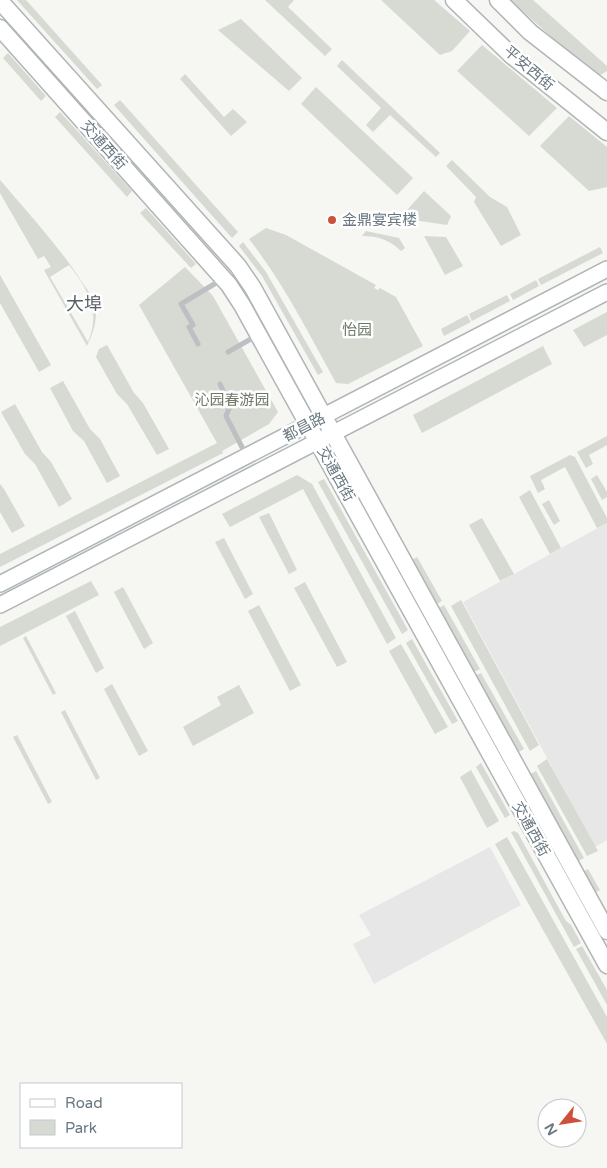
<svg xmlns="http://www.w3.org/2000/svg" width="607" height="1168" font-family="'Varela Round','Noto Sans SC',sans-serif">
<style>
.built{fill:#e7e7e7}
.green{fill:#d6dad3;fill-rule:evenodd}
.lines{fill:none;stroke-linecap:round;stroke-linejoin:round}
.secondary-casing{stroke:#aeb4b8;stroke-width:18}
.primary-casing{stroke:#b0b5b7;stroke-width:19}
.street{stroke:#bcc0c3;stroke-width:5}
.secondary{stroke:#fff;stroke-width:15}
.primary{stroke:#fff;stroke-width:16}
.poi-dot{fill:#ce503b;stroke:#fff;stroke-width:2}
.labels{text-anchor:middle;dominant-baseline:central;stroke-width:5;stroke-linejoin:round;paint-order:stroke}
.street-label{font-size:15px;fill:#697881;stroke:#fff}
.poi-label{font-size:15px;fill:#697881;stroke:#fff;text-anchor:start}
.park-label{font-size:15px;fill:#6c7967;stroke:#fff}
.quarter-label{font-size:18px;fill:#566167;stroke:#fff}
</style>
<rect width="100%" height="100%" fill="#f6f6f3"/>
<g class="built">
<polygon points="607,523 607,840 595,847 463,602"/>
<polygon points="490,847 521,905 374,984 353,944 371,935 359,915"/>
</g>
<g class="green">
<polygon points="17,0 26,0 102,85 97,89"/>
<polygon points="265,0 294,0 288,7 332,49 325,56"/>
<polygon points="381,0 434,0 470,31 452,51 440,55"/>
<polygon points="510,0 533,0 607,66 607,71 597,77"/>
<polygon points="241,19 302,78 289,91 218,30"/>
<polygon points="482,45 557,108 529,136 457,71"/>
<polygon points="8,53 46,96 41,101 3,58"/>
<polygon points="342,60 440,153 436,157 390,115 373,132 366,125 381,108 337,66"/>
<polygon points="185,74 224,117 233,109 247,122 231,136 180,79"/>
<polygon points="316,87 413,178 397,195 301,104"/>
<polygon points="120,100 238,232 232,238 114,105"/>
<polygon points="60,112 132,191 127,197 55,117"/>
<polygon points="569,116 607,147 607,187 589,191 540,146"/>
<polygon points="452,160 490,197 507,207 521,235 501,246 474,202 476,197 446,166"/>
<path d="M0,180C28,213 58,245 82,282C87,289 93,297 95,305C98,320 93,333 87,346L44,270L51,267L44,256L38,259L0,193ZM69,265C88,289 101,311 88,342L50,277Z"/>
<polygon points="424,191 451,216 447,225 400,218"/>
<polygon points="146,208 196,264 191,268 140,213"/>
<path d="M266,228L286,235L376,285L374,288L378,290L380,288L396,297L423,346L348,384L336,383C309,334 284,284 249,239Z"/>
<path d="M366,231L399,238L405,248L401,251C390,240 378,236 362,236Z"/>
<polygon points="424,236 446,237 463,266 445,275"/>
<polygon points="243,242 266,272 323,372 318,375 262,276 239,246"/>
<polygon points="600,247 603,253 541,285 538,279"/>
<polygon points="185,267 213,296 278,412 269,424 222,451 223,453 0,567 0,554 217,443 139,305"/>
<polygon points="0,275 51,365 39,372 0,303"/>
<polygon points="536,280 539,286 513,300 510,294"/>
<polygon points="507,295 510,301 472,321 469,314"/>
<polygon points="607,312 607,335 584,347 573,330"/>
<polygon points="467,315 471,322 444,336 441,329"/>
<polygon points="107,345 134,393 143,403 169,449 157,455 127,404 117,394 96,357 99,349"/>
<polygon points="543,346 552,364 422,433 413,415"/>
<polygon points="63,381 90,429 100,439 120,476 107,483 84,441 73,431 50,388"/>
<polygon points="15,404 42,452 51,462 72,499 59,507 35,464 25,454 1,412"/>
<polygon points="607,436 607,445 589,455 593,464 586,468 577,452"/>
<polygon points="570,455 575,457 607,518 607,523 597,528 565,467 541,480 545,489 538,493 530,476"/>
<polygon points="297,475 312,484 396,638 387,644 303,489 230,527 222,514"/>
<polygon points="597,475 607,492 607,497 602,500 591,479"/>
<polygon points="324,479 408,630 402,634 318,482"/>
<polygon points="0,484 4,489 25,526 12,533 0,512"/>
<polygon points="530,490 561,548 550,554 519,497"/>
<polygon points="549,500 560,521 554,525 542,504"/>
<polygon points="269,513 297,570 289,574 259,517"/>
<polygon points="482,518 514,574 500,581 469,525"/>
<polygon points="224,538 253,594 245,599 215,542"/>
<polygon points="417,557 442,601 435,605 410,561"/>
<polygon points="91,581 99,595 0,646 0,627"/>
<polygon points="305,582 347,662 337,667 294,588"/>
<polygon points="123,587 153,643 144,649 114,592"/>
<polygon points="461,600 539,745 530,751 451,606"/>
<polygon points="259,605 301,685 290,691 248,611"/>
<polygon points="444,605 480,669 472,673 437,609"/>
<polygon points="75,611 104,668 96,673 66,616"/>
<polygon points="26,636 56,693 53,695 23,638"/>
<polygon points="412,639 458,721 452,724 406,643"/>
<polygon points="401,644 448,727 435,734 389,651"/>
<polygon points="481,673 524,749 517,753 474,676"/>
<polygon points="112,684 148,751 139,756 104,689"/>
<polygon points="239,685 254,713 193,746 183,727 221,705 217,697"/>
<polygon points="65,710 100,778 96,780 61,712"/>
<polygon points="17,735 52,802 48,804 13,737"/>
<polygon points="547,759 598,851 587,856 537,766"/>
<polygon points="481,763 510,815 505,818 476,767"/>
<polygon points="471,770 499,821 487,828 460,777"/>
<polygon points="536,771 584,858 577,862 529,775"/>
<polygon points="514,831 518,833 556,903 566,921 571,925 581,943 574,947 511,832"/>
<polygon points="507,837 607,1017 607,1044 495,844"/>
<polygon points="588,869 600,890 594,893 583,872"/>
<polygon points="582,946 607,990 607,1005 576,949"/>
</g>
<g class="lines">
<g class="secondary-casing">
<g id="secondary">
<polyline points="0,584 607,269"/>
<polyline points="0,605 607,292"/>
</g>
</g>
<g class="primary-casing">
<g id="primary">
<polyline points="454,0 511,55 607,132"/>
<polyline points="498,0 530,32 607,92"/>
<polyline points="0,1 238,266 253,288 607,931"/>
<polyline points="0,28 229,285 242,305 607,965"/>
</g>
</g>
<g class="street">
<polyline points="198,344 189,327 193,325 181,304 221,280"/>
<polyline points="228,352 256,336"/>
<polyline points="220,384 230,406 226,416 245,453"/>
</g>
<use href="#secondary" class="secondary"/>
<use href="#primary" class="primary"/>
</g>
<circle class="poi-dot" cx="332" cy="220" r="5"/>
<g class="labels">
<g class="street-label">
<text transform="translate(529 68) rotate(40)">平安西街</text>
<text transform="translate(104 145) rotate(48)">交通西街</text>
<text transform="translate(304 427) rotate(-27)">都昌路</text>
<text transform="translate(336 474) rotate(61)">交通西街</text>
<text transform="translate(531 829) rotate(61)">交通西街</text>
</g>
<g class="poi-label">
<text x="342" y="220">金鼎宴宾楼</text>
</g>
<g class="park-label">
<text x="357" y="330">怡园</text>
<text x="232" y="400">沁园春游园</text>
</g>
<g class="quarter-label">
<text x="84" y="304">大埠</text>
</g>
</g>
<rect x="20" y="1083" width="162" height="65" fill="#ffffff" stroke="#c3c9cd"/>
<rect x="30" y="1099" width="25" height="8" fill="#ffffff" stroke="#c3c9cd"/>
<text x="65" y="1108" font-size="15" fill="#697881">Road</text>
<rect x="30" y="1120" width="25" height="15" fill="#d6dad3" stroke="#c3c9cd"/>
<text x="65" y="1133" font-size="15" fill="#697881">Park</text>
<g transform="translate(562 1123) rotate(240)"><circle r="24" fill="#ffffff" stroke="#c3c9cd"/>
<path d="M0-4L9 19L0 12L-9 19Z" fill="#ce503b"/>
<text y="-8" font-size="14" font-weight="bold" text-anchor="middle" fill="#697881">N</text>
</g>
</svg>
